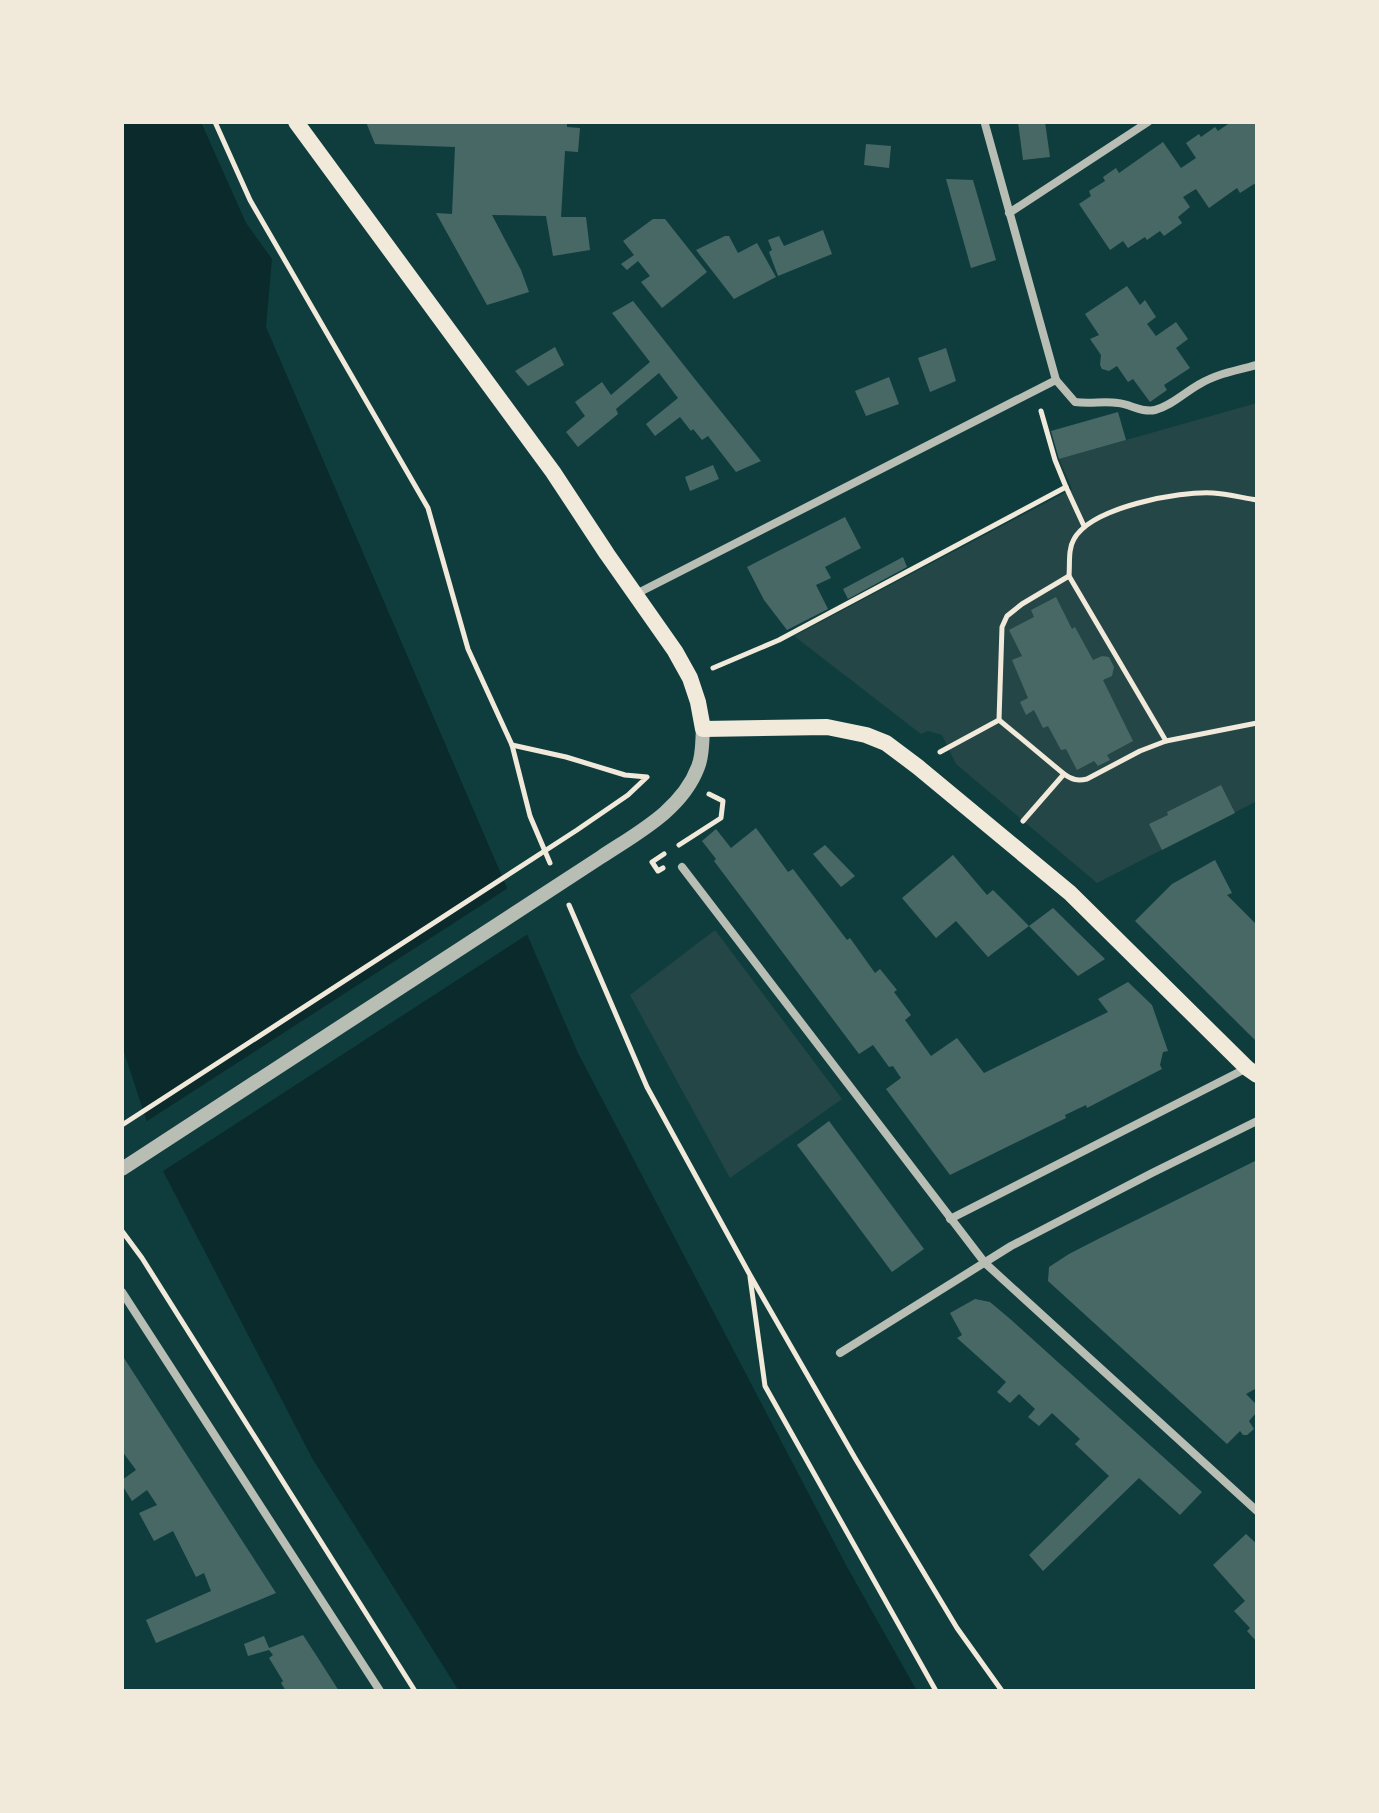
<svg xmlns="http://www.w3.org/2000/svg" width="1379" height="1813" font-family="Raleway,sans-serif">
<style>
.green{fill:#244646}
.water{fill:#0a2a2b}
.pier{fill:#0f3d3e}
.building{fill:#486865}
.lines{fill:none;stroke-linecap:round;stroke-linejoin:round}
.path{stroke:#f1e9da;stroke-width:5}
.minor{stroke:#b8beb3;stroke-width:8}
.tertiary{stroke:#b8beb3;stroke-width:14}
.secondary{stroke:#f1e9da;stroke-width:16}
</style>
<rect width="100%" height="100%" fill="#0f3d3e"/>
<g class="green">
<polygon points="1257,403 1257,801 1097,883 956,764 942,735 928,731 921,734 794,636 1072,489 1059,459"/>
<polygon points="715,930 842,1099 730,1178 630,995"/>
</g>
<polygon class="water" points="122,122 201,122 246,223 272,259 266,327 578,1053 846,1565 917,1691 459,1691 312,1458 163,1171 122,1046"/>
<polygon class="pier" points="511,886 531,932 160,1173 144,1123"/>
<g class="building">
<polygon points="366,122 567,122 567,127 580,128 578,152 565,151 561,217 586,217 590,250 553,256 546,216 492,215 521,270 529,292 487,305 436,213 452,214 455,147 375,144"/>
<polygon points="1018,122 1045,122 1050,157 1023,160"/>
<polygon points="1231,122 1257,122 1257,186 1254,184 1240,193 1237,188 1209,208 1196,189 1183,197 1190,207 1178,217 1182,223 1164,236 1160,231 1147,240 1145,237 1128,248 1123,241 1110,250 1079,204 1091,196 1089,191 1105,181 1103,177 1116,168 1119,173 1163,142 1181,168 1196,158 1186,143 1199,134 1201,137 1215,127 1218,131"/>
<polygon points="866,144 891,146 889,168 864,165"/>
<polygon points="946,179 973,180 996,260 971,268"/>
<polygon points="653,219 665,219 707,272 662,308 641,282 650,276 638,261 627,270 621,264 634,255 623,241"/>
<polygon points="823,230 832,254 778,276 769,252 772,250 768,240 779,236 784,246"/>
<polygon points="725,236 729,236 738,253 757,243 776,277 734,299 696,250"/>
<polygon points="1127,286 1140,305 1145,300 1156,317 1147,324 1156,336 1176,322 1188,339 1176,348 1190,368 1164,385 1167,390 1150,402 1133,379 1128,382 1117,366 1109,371 1102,369 1100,365 1101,355 1090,339 1099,335 1085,314"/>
<polygon points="633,301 698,383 761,461 736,472 708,436 702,440 693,429 691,431 680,417 655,436 646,424 678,398 659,373 616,409 618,414 578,447 566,432 585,416 575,402 602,382 611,395 650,362 612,313"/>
<polygon points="555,347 564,365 528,386 515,371"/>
<polygon points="946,348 956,381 930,392 918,358"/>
<polygon points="889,377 899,404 866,416 855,391"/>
<polygon points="1118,412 1126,440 1059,459 1051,431"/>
<polygon points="713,465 719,479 690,491 685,477"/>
<polygon points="845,517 861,548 825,567 831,578 816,585 828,609 787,630 764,600 747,567"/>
<polygon points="903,557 907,567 848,599 843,589"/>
<polygon points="1056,597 1072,629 1075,627 1093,660 1102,656 1109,657 1114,667 1112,676 1103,680 1133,741 1107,755 1110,760 1098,766 1094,761 1077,770 1066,749 1061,750 1048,726 1043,728 1034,710 1026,715 1020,702 1028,698 1012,660 1022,656 1009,630 1034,617 1031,610"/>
<polygon points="1221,785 1235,813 1162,850 1149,824 1168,815 1167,812"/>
<polygon points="756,828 788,872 793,869 847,940 850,938 875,973 880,969 897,990 894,992 911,1015 905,1020 931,1056 957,1038 984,1073 1108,1012 1098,999 1128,982 1152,1005 1168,1051 1163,1052 1160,1065 1162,1069 1087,1108 1086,1105 1065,1115 1066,1118 950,1175 886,1089 901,1078 893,1066 889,1067 873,1045 859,1054 714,861 716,859 702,841 716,829 731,848"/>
<polygon points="825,845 855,876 841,887 813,854"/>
<polygon points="953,855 987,895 993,890 1029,926 1053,908 1105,959 1078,976 1029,926 988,957 956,921 936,938 902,898"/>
<polygon points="1215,860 1232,893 1227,895 1257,925 1257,1042 1135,921 1172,884"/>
<polygon points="829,1121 924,1249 892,1272 797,1145"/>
<polygon points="1257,1160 1257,1388 1246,1394 1257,1405 1257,1412 1249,1421 1254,1429 1247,1435 1243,1435 1240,1431 1227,1444 1048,1281 1049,1267 1069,1254 1100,1238"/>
<polygon points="975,1299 990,1302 1009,1318 1202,1492 1180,1515 1139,1478 1043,1571 1029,1555 1109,1476 1075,1444 1080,1439 1052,1413 1039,1426 1028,1417 1035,1409 1019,1394 1010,1403 997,1392 1006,1382 957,1338 962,1335 950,1313"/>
<polygon points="122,1355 276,1593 156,1643 146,1620 211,1591 204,1573 196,1577 173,1531 154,1541 139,1513 157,1505 147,1490 132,1501 122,1485 122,1480 136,1470 122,1451"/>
<polygon points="1246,1534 1257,1544 1257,1642 1247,1631 1250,1628 1234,1611 1245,1601 1213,1565"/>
<polygon points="303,1635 318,1658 339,1691 286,1691 281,1683 283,1681 269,1658 273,1655 269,1650 248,1656 244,1644 264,1636 269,1648"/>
</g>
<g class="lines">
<g class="path">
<polyline points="215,122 250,200 428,508 468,649 512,745 530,816 550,863"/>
<polyline points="1066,487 1084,526"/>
<path d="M1069,576C1070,563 1068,549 1074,539C1092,507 1179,491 1213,493C1228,494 1243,498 1257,500"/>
<polyline points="713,668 779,640 1066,487 1055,460 1041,411"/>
<polyline points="999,720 1064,774"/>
<polyline points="1166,741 1257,723"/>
<path d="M940,752L999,720L1002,627L1007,616L1022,604L1069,576L1166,741L1140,751L1087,779C1078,781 1072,780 1064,774L1023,821"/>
<polyline points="679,845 721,818 723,801 709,794"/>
<polyline points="663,868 658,871 652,862 664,854"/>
<polyline points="569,905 647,1087 750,1275 855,1458 957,1628 1002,1691"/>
<polyline points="122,1125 577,830 628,795 647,777 625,775 566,757 512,745"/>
<polyline points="122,1231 142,1258 415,1691"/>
<polyline points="750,1277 765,1386 936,1691"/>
</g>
<g class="minor">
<polyline points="1009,213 1148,122"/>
<path d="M1056,380L1075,402C1090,404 1104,401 1118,403C1130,404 1142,413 1155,410C1171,406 1184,393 1198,385C1216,374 1237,370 1257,365"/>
<polyline points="636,594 1056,380 985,124"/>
<polyline points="682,867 985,1263 1257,1511"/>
<polyline points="950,1219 1247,1068"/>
<polyline points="122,1292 380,1691"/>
<polyline points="840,1353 1011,1246 1152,1173 1257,1121"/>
</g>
<path class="tertiary" d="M122,1169L601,857C637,833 682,810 698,767C703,755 702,741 703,729"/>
<polyline class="secondary" points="296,122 553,472 607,554 675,651 690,678 698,702 703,729 827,727 866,735 886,743 918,767 1070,893 1247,1068 1257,1075"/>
</g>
<rect width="1379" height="1813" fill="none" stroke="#f1e9da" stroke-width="248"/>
</svg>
